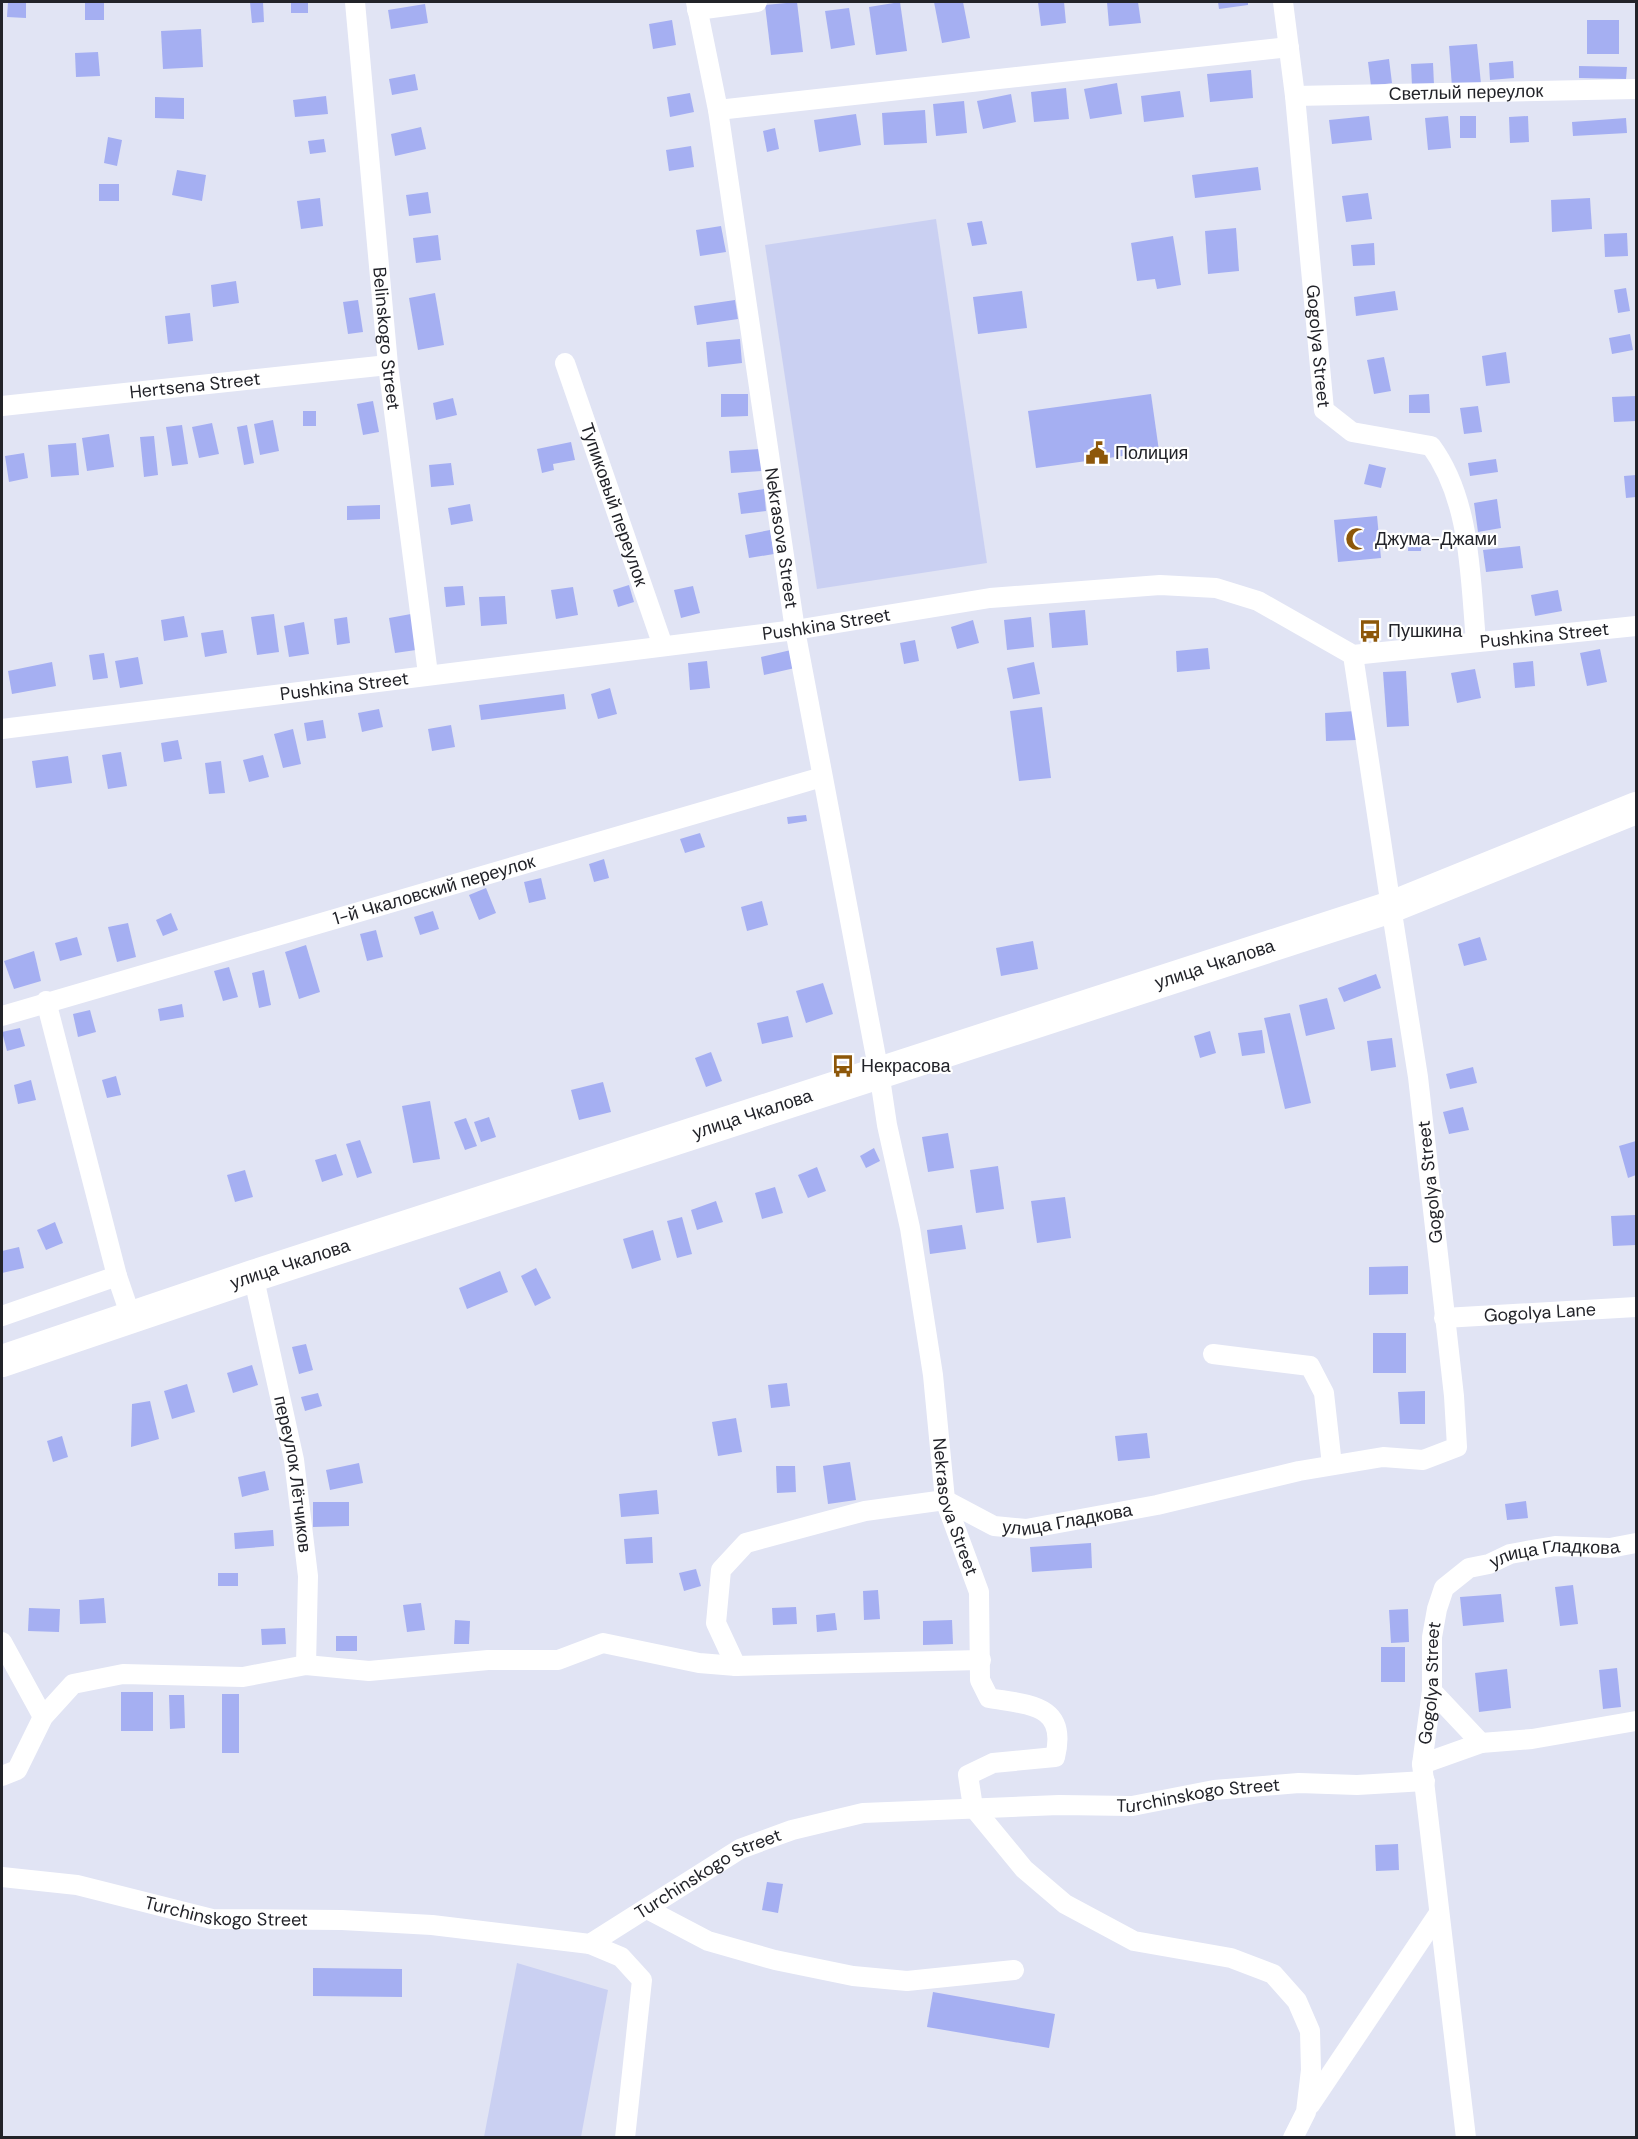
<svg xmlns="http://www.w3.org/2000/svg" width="1638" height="2139" font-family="'DM Sans',sans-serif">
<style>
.green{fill:#cad0f2}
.building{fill:#a5aff2}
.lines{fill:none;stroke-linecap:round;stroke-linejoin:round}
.street{stroke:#fff;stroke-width:20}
.primary{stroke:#fff;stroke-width:32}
.labels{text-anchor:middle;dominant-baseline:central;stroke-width:4.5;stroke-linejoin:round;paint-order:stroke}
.street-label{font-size:18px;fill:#222329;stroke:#fff}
.poi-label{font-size:18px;fill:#222329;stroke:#fff;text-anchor:start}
</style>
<rect width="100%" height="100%" fill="#e1e4f4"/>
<g class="green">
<polygon points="936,219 987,563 817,589 765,245"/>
<polygon points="517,1963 608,1990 581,2137 484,2137"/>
</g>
<g class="building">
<polygon points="8,2 26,2 26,18 7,17"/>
<rect x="85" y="2" width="19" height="18"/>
<polygon points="250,2 263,2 264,22 252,23"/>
<rect x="291" y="2" width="17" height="11"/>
<polygon points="797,2 803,52 771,55 765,5"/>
<polygon points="900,2 907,51 876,55 869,7"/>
<polygon points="934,2 963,2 970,38 942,43"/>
<polygon points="1038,2 1064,2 1066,23 1041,26"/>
<polygon points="1107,2 1138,2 1141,23 1109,26"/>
<polygon points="1218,2 1248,2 1248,5 1219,9"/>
<polygon points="425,4 428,23 391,29 388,10"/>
<polygon points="849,8 855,45 831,49 825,11"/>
<polygon points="672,20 676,45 653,49 649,24"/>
<rect x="1587" y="20" width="32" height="34"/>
<polygon points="201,29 203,67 163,69 161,31"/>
<polygon points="1477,44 1481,84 1452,87 1449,46"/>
<polygon points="98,52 100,76 76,77 75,53"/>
<polygon points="1389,59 1392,83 1371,86 1368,62"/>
<polygon points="1513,61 1514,78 1490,80 1489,63"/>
<polygon points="1433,63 1434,85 1412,86 1411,64"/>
<polygon points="1579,66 1627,67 1626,79 1579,78"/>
<polygon points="1251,70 1253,98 1210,102 1207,74"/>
<polygon points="415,74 418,90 392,95 389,79"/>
<polygon points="1117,83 1122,114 1090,119 1084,89"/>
<polygon points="1066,88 1069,119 1034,122 1031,92"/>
<polygon points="1180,91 1184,117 1144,122 1141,96"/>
<polygon points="690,93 694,112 670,117 667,97"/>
<polygon points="1011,94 1016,122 983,129 977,101"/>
<polygon points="326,96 328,114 295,117 293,100"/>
<polygon points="155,97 184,98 184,119 155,118"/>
<polygon points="964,101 967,133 936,136 933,104"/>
<polygon points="925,110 927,143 884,145 882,113"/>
<polygon points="856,114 861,145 819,152 814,120"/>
<polygon points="1369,116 1372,140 1332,144 1329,120"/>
<polygon points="1448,116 1451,148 1428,150 1425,118"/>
<rect x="1460" y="116" width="16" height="22"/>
<polygon points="1528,116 1529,142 1510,143 1509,117"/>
<polygon points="1626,118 1627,133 1573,136 1572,122"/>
<polygon points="421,127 426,149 395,156 391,134"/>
<polygon points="775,128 779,149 767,152 763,131"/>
<polygon points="108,137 122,140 117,166 104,163"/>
<polygon points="324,139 326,152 310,154 308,141"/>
<polygon points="691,146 694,167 669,171 666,150"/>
<polygon points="1258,167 1261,190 1195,198 1192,175"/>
<polygon points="177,170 206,175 202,201 172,195"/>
<rect x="99" y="184" width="20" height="17"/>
<polygon points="428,192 431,213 409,216 406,195"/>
<polygon points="1368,193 1372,219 1346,222 1342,196"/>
<polygon points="320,198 323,226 301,229 297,201"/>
<polygon points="1590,198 1592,229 1552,232 1551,200"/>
<polygon points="982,221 987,244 972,246 967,223"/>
<polygon points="721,226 726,252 700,256 696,230"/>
<polygon points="1236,228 1239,271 1208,274 1205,231"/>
<polygon points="1627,233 1628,256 1605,257 1604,234"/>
<polygon points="438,235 441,260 416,263 413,238"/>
<polygon points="1173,236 1181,285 1157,289 1155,279 1137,281 1131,243"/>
<polygon points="1374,243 1375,265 1353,266 1351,245"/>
<polygon points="236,281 239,303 213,307 211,285"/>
<polygon points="1626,288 1630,311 1618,313 1614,290"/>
<polygon points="1022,291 1027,328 978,334 973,297"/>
<polygon points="1395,291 1398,310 1356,316 1354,297"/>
<polygon points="435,293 444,345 418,350 409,298"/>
<polygon points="358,300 363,332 348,334 343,302"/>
<polygon points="735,300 738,319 697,325 694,306"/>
<polygon points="190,313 193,341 168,344 165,316"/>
<polygon points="1630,334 1633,350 1612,354 1609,338"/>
<polygon points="740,339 742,363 708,367 706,342"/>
<polygon points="1506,352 1510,383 1486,386 1482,356"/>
<polygon points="1384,357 1391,391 1374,394 1367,360"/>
<polygon points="721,394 748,394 748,416 721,417"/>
<polygon points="1151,394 1159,451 1036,468 1028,411"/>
<polygon points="1429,394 1430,413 1409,413 1409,395"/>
<polygon points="1636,396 1636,421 1614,422 1612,397"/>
<polygon points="453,398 457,415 436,420 433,403"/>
<polygon points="373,401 379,432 363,435 357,404"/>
<polygon points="1478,406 1482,432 1464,434 1460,408"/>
<rect x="303" y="411" width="13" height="15"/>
<polygon points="273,420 279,451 260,455 254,424"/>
<polygon points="212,423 219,454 199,458 192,427"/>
<polygon points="182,425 188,464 172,466 166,427"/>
<polygon points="247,425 254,463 244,465 237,427"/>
<polygon points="109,434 114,467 87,471 82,438"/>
<polygon points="154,436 158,475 144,477 140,437"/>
<polygon points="571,442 575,460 553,464 554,470 542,473 537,449"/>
<polygon points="76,443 79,475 51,477 48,445"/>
<polygon points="760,449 762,471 731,473 729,451"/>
<polygon points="24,453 28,478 9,482 5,456"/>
<polygon points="1496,459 1498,472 1470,476 1468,463"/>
<polygon points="451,463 454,485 431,487 429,465"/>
<polygon points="1369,464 1386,468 1381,488 1364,484"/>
<polygon points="1636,475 1636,497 1626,498 1624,476"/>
<polygon points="764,489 766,511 741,514 738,493"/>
<polygon points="1497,499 1501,528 1478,532 1474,503"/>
<polygon points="470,504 473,521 451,525 448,508"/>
<polygon points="380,505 380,519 347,520 347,506"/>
<polygon points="1377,516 1381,558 1338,562 1334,520"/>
<polygon points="770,530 774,554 749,558 745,535"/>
<polygon points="1409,538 1422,539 1421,551 1408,551"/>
<polygon points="1520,546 1523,568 1486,572 1483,550"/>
<polygon points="629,585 634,602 618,607 613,590"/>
<polygon points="463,586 465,605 446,607 444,587"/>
<polygon points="693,586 700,613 681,618 674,590"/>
<polygon points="573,587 578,615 556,619 551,590"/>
<polygon points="1558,590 1562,611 1535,616 1531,595"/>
<polygon points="505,596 507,624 481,626 479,597"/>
<polygon points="1085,610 1088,645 1052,648 1049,613"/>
<polygon points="274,614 279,652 257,655 251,617"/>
<polygon points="411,614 416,650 395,653 389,618"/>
<polygon points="184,616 188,637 164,641 161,620"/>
<polygon points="347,617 350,643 337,645 334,619"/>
<polygon points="1031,617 1034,647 1007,650 1004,620"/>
<polygon points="973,620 979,643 957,649 951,627"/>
<polygon points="304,622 309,654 289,657 284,626"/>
<polygon points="223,630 227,653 205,657 201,633"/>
<polygon points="915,640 919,661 904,664 900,643"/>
<polygon points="1208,648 1210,669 1177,672 1176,651"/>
<polygon points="1600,649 1607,682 1587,686 1580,653"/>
<polygon points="791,650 795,668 764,675 761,657"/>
<polygon points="104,653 108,678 93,680 89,655"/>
<polygon points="138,657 143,684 120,688 115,661"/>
<polygon points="707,661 710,688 690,690 688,663"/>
<polygon points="1533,661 1535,686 1515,688 1513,663"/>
<polygon points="52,662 56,686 12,694 8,671"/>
<polygon points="1034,662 1040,694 1013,699 1007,668"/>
<polygon points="1475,669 1481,698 1457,703 1451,673"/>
<polygon points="1406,671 1409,726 1387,727 1383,672"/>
<polygon points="610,688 617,714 598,719 591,694"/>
<polygon points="564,694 566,709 481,720 479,705"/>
<polygon points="1042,707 1051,778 1019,781 1010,711"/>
<polygon points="379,709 383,727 362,732 358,713"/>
<polygon points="1356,711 1357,740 1326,741 1325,713"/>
<polygon points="323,720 326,738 307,741 304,723"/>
<polygon points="451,725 455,747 432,751 428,729"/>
<polygon points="293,729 301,764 283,768 274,734"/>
<polygon points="178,740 182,759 164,762 161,743"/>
<polygon points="121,752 127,786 108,789 102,755"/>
<polygon points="263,755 269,777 249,782 243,760"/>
<polygon points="68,756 72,783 36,788 32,761"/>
<polygon points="221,761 225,793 209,794 205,763"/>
<polygon points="806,815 807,821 788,824 787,817"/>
<polygon points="700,833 705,847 685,853 680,839"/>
<polygon points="604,859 609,878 594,882 589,864"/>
<polygon points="541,878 546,899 529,903 524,882"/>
<polygon points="486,888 496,913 479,920 469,895"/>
<polygon points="762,901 768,925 747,931 741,907"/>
<polygon points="433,911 439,929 420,935 414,917"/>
<polygon points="171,913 178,930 163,936 156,920"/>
<polygon points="128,923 136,957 117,962 108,927"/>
<polygon points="376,930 383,957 367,961 360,934"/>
<polygon points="77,937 82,955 60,961 55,943"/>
<polygon points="1480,937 1487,960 1464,966 1458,944"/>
<polygon points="1033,941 1038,969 1001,976 996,948"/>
<polygon points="306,945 320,992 299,999 285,952"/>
<polygon points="34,951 41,981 14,989 4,961"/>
<polygon points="229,967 238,997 223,1001 214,971"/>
<polygon points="264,970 271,1005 259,1008 252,973"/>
<polygon points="1376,974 1381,988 1344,1002 1338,988"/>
<polygon points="823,983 833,1014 806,1023 796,991"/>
<polygon points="1327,998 1335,1029 1306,1036 1299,1005"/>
<polygon points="182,1004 184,1017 160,1021 158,1009"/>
<polygon points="90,1010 96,1032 78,1037 73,1014"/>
<polygon points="1290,1013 1311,1103 1285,1109 1264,1018"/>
<polygon points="788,1016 793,1037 762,1044 757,1023"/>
<polygon points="20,1028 25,1046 7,1051 2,1032"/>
<polygon points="1262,1030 1265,1053 1242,1056 1238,1033"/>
<polygon points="1210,1031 1216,1053 1200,1058 1194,1036"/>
<polygon points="1392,1038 1396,1067 1371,1071 1367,1041"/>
<polygon points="711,1052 722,1081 706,1087 695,1058"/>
<polygon points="1473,1067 1477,1083 1450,1089 1446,1074"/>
<polygon points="116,1076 121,1095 107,1098 102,1080"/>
<polygon points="31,1080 36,1100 18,1104 14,1085"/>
<polygon points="603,1082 611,1112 579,1120 571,1090"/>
<polygon points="430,1101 440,1159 413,1163 402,1106"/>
<polygon points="1463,1107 1469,1130 1449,1134 1443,1112"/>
<polygon points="489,1117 496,1137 481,1142 474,1122"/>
<polygon points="466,1118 477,1146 465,1150 454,1122"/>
<polygon points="948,1133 954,1168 928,1172 922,1137"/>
<polygon points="360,1140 372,1173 357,1178 346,1144"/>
<polygon points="1636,1141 1636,1175 1628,1178 1619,1146"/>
<polygon points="874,1148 880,1161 866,1168 860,1156"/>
<polygon points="336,1154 343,1175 322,1182 315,1160"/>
<polygon points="998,1166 1004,1209 976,1213 970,1170"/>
<polygon points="817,1167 826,1191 808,1198 798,1175"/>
<polygon points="245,1170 253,1197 235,1202 227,1175"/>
<polygon points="775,1187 783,1213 762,1219 755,1193"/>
<polygon points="1065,1197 1071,1238 1037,1243 1031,1201"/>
<polygon points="716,1201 723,1222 697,1230 691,1210"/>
<polygon points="1635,1215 1636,1245 1613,1246 1611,1216"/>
<polygon points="682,1217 692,1254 677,1258 667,1221"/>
<polygon points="55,1222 63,1243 46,1250 37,1230"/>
<polygon points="962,1225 966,1249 930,1254 927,1230"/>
<polygon points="653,1230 661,1260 632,1269 623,1239"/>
<polygon points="19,1247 24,1268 2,1273 2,1251"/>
<polygon points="1408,1266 1408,1294 1369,1295 1369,1267"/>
<polygon points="536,1268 551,1298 535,1306 521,1276"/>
<polygon points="500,1271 508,1292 467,1309 459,1288"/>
<rect x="1373" y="1333" width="33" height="40"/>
<polygon points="306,1344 313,1370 299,1374 292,1347"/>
<polygon points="252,1365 258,1385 233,1393 227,1373"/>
<polygon points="787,1383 790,1406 771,1408 768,1385"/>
<polygon points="187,1384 195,1412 172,1419 164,1391"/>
<polygon points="1425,1391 1425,1424 1400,1424 1398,1392"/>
<polygon points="318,1393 322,1406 305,1411 301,1397"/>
<polygon points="150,1401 159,1439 131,1447 132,1404"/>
<polygon points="736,1418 742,1452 718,1456 712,1422"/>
<polygon points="1147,1433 1150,1458 1118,1461 1115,1436"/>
<polygon points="62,1436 68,1457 53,1462 47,1441"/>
<polygon points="850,1462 856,1500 828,1504 823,1466"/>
<polygon points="359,1463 363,1483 330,1490 326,1470"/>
<polygon points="776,1466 795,1466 796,1492 777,1493"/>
<polygon points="265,1471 269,1490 242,1497 238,1477"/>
<polygon points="657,1490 659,1514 621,1517 619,1494"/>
<polygon points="1526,1501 1528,1518 1507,1520 1505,1504"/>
<polygon points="313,1502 349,1502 349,1526 313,1527"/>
<polygon points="273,1530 274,1546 235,1549 234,1533"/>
<polygon points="652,1537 653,1563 626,1564 624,1539"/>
<polygon points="1091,1543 1092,1568 1032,1572 1030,1547"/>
<polygon points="696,1569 701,1586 684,1591 679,1573"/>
<rect x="218" y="1573" width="20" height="13"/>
<polygon points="1573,1585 1578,1624 1560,1626 1555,1587"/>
<polygon points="878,1590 880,1619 864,1620 863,1591"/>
<polygon points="1501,1594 1504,1622 1463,1626 1460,1597"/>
<polygon points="104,1598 106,1623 80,1624 79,1600"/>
<polygon points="421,1603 425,1630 407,1632 403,1605"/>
<polygon points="796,1607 797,1624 773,1625 772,1608"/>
<polygon points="29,1608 60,1609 59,1632 28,1631"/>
<polygon points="1408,1609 1409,1642 1391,1643 1389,1610"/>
<polygon points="835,1613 837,1630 817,1632 816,1615"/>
<polygon points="455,1620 470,1621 469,1644 454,1644"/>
<polygon points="952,1620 953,1644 923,1645 923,1621"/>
<polygon points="285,1628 286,1644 262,1645 261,1629"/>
<rect x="336" y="1636" width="21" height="15"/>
<rect x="1381" y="1647" width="24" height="35"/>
<polygon points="1617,1668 1621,1707 1603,1709 1599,1670"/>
<polygon points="1507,1669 1511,1708 1479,1712 1475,1673"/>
<rect x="121" y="1692" width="32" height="39"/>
<rect x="222" y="1694" width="17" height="59"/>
<polygon points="169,1695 184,1695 185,1728 170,1729"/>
<polygon points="1398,1844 1399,1870 1376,1871 1375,1845"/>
<polygon points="767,1882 783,1884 778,1913 762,1910"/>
<polygon points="313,1968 402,1969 402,1997 313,1996"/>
<polygon points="933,1992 1055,2014 1049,2048 927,2027"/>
</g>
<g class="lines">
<g class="street">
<path id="s1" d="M355,2L388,365L428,674"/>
<path id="s2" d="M696,2L718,110L795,630L879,1073"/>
<path id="s3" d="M1283,2L1295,96L1324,410L1352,432L1431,446C1471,500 1470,577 1476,641"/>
<polyline points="697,10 757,2"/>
<path id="s4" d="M1295,96L1636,89"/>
<polyline points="718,110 1289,47"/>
<path id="s5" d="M565,363L663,646"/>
<path id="s6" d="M2,406L388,365"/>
<polyline points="1353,655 1391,907"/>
<path id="s7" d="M2,729L795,630L990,598L1160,585L1216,588L1258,601L1353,655L1636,626"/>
<polyline points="46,1001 117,1276 131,1317"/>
<path id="s8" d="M2,1016L822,777"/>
<path id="s9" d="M881,1085L887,1125L910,1228L933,1375L945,1500L979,1592L980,1680L989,1698C1029,1705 1068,1704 1055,1757L993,1763L968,1775L973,1807L1024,1869L1065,1904L1134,1941L1231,1958L1273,1974L1297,2001L1310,2031L1311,2070L1306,2112L1293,2138"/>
<path id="s10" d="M256,1288L294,1460L308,1576L306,1665"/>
<polyline points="2,1316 117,1276"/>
<path id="s11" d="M1444,1318L1636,1307"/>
<polyline points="1213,1354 1310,1366 1324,1393 1332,1465"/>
<polyline points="2,1642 43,1717"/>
<path id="s12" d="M736,1666L716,1623L721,1570L746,1543L865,1511L945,1500L994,1526L1026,1529L1157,1505L1299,1471L1383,1457L1423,1460L1457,1447L1454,1396L1418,1077L1393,919"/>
<polyline points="1432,1691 1481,1743 1532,1739 1636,1721"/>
<polyline points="1422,1764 1481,1743"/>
<polyline points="2,1776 17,1770 43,1717 73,1684 123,1674 243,1677 306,1665 369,1671 488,1660 558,1660 603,1643 699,1663 736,1666 981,1660"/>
<path id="s13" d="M2,1877L77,1885L212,1919L342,1920L432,1925L590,1944L740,1849L792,1830L863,1813L1059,1805L1132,1806L1214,1790L1299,1783L1357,1785L1425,1781"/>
<polyline points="647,1909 708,1941 775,1960 853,1976 907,1981 1014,1970"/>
<polyline points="590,1944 621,1957 642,1980 625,2138"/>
<polyline points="1310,2105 1439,1913"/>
<path id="s14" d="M1466,2138L1422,1764L1432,1691V1637L1437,1609L1444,1588L1469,1568L1489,1564L1510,1554L1555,1546L1610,1548L1636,1543"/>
</g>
<path class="primary" id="s15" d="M2,1361L253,1276L1391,907L1636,808"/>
</g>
<defs>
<g id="civic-bare" transform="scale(1.8)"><path d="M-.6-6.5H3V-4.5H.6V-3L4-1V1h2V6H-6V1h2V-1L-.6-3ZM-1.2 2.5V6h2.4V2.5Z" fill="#8d570a" stroke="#fff" stroke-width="2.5" paint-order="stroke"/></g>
<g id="mosque-bare" transform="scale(1.8)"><path d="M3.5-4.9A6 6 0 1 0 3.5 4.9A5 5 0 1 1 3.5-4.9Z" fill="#8d570a" stroke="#fff" stroke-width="2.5" paint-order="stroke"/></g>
<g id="bus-bare" transform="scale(1.8)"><path d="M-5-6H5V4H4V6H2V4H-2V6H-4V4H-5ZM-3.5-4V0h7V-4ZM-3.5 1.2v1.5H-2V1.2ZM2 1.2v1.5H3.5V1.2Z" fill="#8d570a" stroke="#fff" stroke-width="2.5" paint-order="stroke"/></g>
</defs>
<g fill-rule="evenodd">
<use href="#civic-bare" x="1097" y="453"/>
<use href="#mosque-bare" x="1357" y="539"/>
<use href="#bus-bare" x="1370" y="631"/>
<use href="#bus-bare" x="843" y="1066"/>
</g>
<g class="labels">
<g class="street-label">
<text stroke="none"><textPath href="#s4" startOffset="171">Светлый переулок</textPath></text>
<text stroke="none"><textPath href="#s1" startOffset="338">Belinskogo Street</textPath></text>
<text stroke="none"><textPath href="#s3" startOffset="346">Gogolya Street</textPath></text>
<text stroke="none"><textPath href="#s6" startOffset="194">Hertsena Street</textPath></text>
<text stroke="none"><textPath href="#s5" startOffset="150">Тупиковый переулок</textPath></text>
<text stroke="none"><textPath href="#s2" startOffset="543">Nekrasova Street</textPath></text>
<text stroke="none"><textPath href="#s7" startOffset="831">Pushkina Street</textPath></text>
<text stroke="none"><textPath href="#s7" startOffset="1569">Pushkina Street</textPath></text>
<text stroke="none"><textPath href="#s7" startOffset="345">Pushkina Street</textPath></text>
<text stroke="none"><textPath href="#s8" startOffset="450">1-й Чкаловский переулок</textPath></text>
<text stroke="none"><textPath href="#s15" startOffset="1276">улица Чкалова</textPath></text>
<text stroke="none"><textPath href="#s15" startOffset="790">улица Чкалова</textPath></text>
<text transform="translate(1430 1182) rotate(-96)">Gogolya Street</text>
<text stroke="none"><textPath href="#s15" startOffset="304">улица Чкалова</textPath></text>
<text stroke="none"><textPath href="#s11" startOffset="96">Gogolya Lane</textPath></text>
<text stroke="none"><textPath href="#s10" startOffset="190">переулок Лётчиков</textPath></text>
<text stroke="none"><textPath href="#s9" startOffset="429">Nekrasova Street</textPath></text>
<text stroke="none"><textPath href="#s12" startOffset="471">улица Гладкова</textPath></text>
<text stroke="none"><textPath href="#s14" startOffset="675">улица Гладкова</textPath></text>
<text stroke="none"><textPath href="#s14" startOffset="458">Gogolya Street</textPath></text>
<text stroke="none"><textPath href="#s13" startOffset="1236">Turchinskogo Street</textPath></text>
<text stroke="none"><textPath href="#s13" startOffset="732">Turchinskogo Street</textPath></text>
<text stroke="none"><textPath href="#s13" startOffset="228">Turchinskogo Street</textPath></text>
</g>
<g class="poi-label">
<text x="1115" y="453">Полиция</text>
<text x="1375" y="539">Джума-Джами</text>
<text x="1388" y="631">Пушкина</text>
<text x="861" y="1066">Некрасова</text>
</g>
</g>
<rect width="1638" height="2139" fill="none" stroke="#222329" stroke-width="6"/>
</svg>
